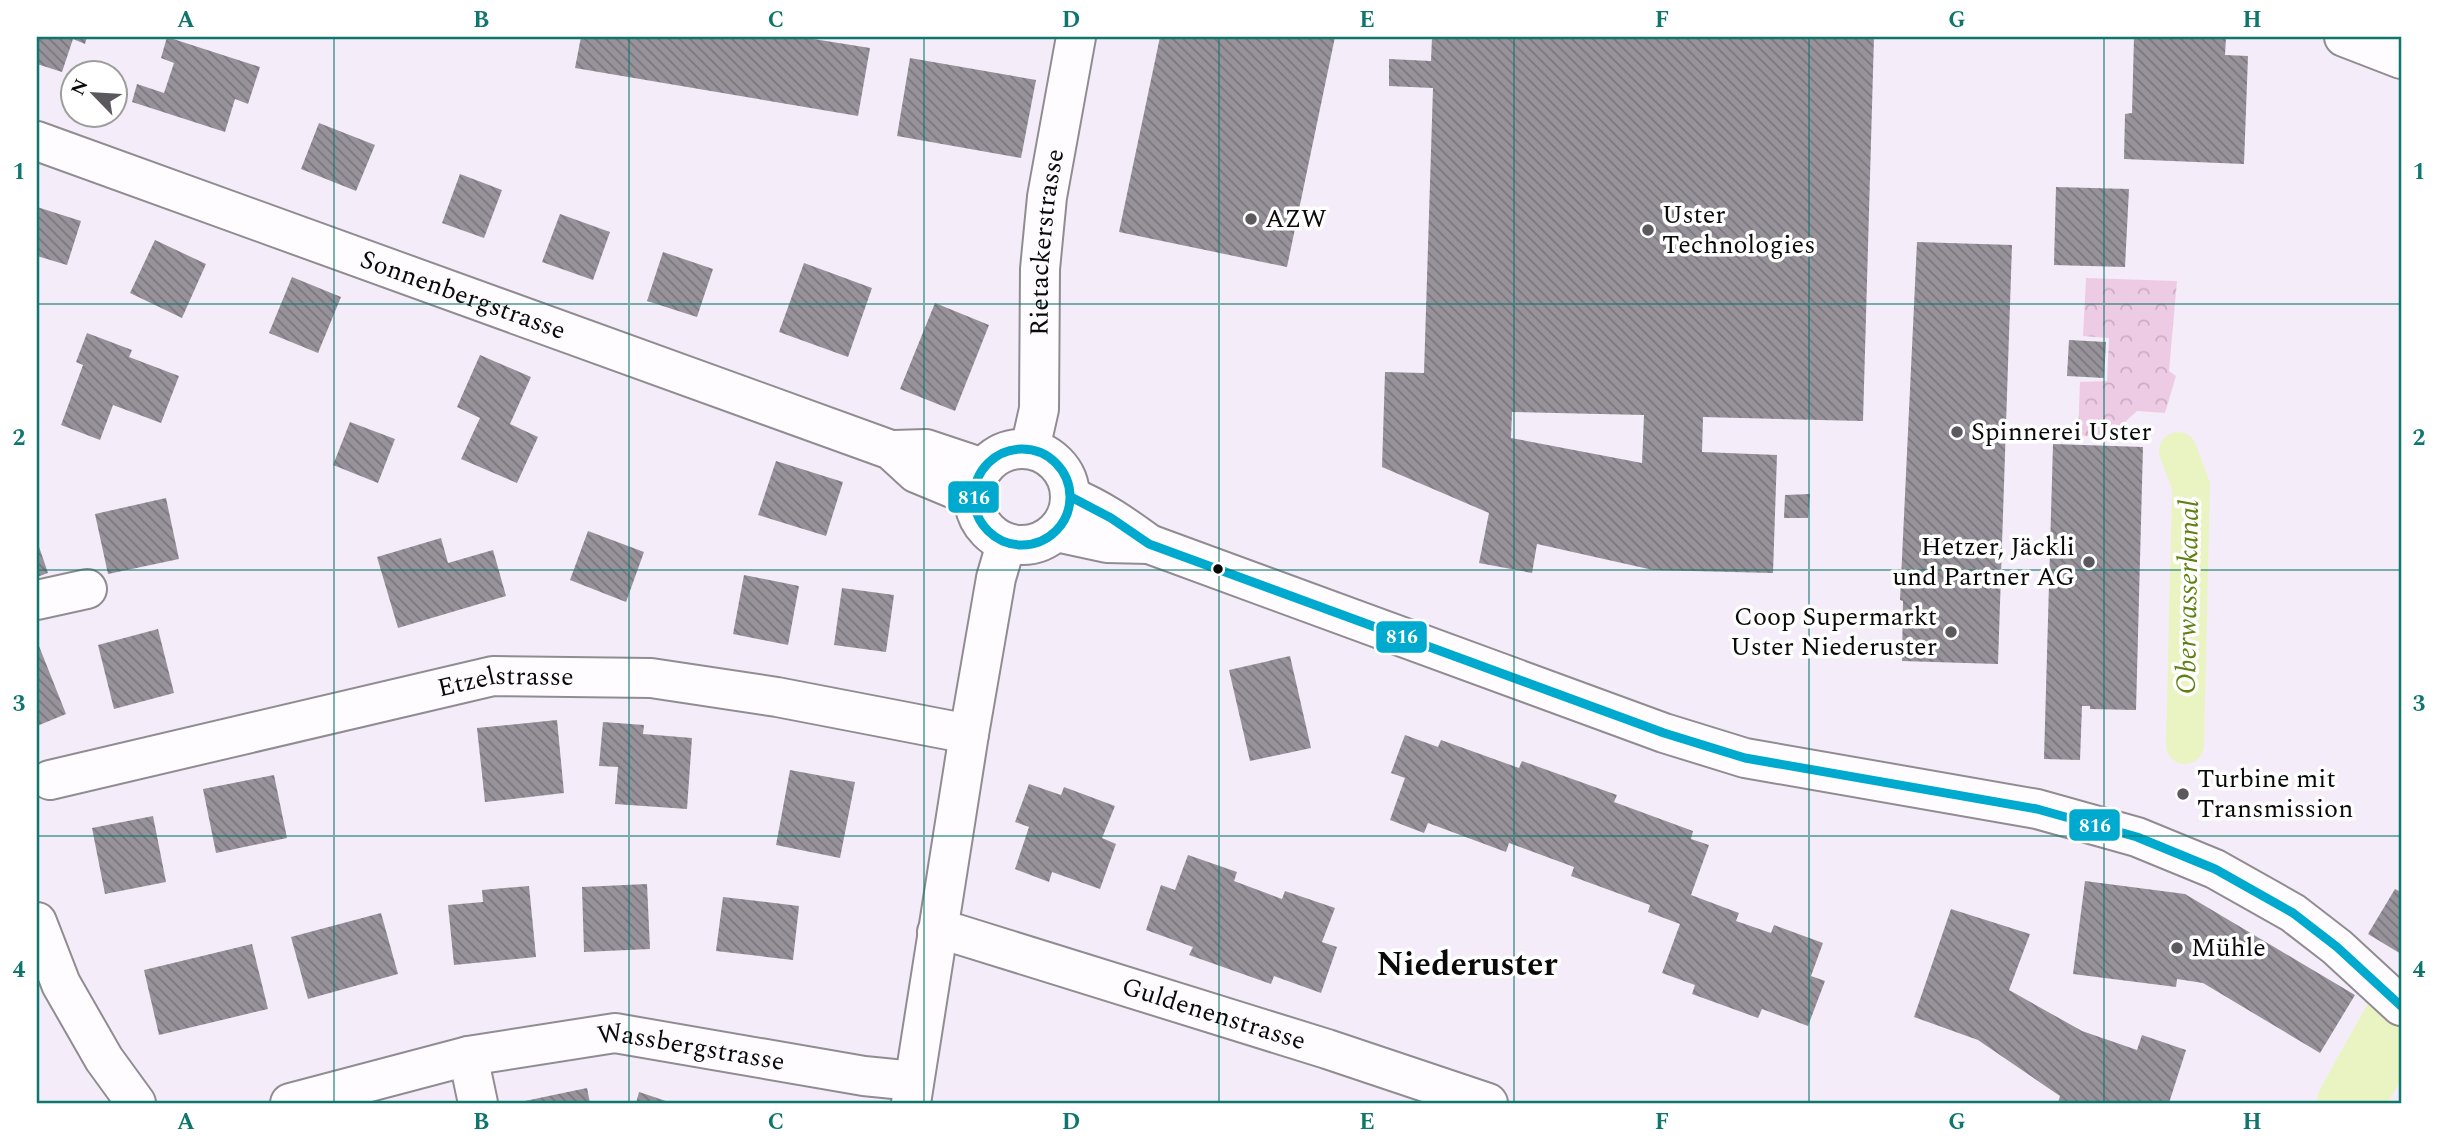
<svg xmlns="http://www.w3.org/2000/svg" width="2438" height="1140" font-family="Spectral,serif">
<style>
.park{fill:url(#park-crowns)}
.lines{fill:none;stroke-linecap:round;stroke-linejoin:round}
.canal{stroke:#eaf4c2;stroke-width:38}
.river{stroke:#eaf4c2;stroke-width:66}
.building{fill:url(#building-back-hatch);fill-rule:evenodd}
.minor-casing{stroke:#908c92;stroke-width:42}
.minor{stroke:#fefcfe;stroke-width:38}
.bus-1-casing{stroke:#fff;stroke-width:14}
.bus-1{stroke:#00a9ce;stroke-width:9}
.grid{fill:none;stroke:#0f766e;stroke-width:2;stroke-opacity:0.55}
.poi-dot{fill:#5c595e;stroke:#fff;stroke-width:2.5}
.bus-dot{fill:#0a0a0a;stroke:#fff;stroke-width:2.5}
.labels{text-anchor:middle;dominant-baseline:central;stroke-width:7;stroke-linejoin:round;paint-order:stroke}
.poi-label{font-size:26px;fill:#0a0a0a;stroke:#fff;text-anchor:start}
.street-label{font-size:26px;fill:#0a0a0a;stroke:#fff}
.water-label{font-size:28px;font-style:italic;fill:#5f8112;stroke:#fff}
.district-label{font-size:33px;font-weight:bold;fill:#0a0a0a;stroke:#fff}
.line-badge{stroke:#fff;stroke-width:2.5}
.badge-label{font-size:19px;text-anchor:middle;font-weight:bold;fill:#fff}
.neatline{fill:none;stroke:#0f766e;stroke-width:2.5}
.grid-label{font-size:23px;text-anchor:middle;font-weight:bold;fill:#0f766e}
</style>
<defs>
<pattern id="park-crowns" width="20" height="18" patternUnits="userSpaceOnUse" patternTransform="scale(1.75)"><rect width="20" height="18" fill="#eecbe5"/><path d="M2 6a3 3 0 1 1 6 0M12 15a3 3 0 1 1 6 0" fill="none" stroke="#cbadc3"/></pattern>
<pattern id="building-back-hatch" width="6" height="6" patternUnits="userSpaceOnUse" patternTransform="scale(1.75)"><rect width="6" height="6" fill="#98939b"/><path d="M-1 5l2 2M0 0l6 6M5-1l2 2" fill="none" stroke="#7a767d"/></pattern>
</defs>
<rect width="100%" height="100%" fill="#f5ecf9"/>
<polygon class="park" points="2086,278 2177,281 2169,371 2176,376 2165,413 2137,411 2126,421 2126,440 2078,435 2080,382 2107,381 2109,338 2083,336"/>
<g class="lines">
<polyline class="canal" points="2178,451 2191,486 2185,745"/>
<polyline class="river" points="2350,1103 2401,1012"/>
</g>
<g class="building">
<polygon points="37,37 87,37 85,44 73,39 62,72 37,64"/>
<polygon points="167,37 260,67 248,104 235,99 225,132 132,102 137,84 164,93 174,63 161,58"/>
<polygon points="581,37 801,37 870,48 858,116 575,68"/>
<polygon points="1160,37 1335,37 1287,267 1119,232"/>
<path d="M1432,37H1874L1863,421L1703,417L1702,452L1777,455L1773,573L1653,570L1537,544L1532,573L1479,563L1489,513L1382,467L1385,372L1424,373L1433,88L1389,86V59L1431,61ZM1512,412L1644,415L1642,463L1511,438Z"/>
<polygon points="2134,37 2226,37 2225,55 2248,56 2244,164 2124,159 2125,114 2132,113"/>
<polygon points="910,58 1036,80 1021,158 897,136"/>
<polygon points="319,123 375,145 356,191 301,169"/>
<polygon points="460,174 502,190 484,238 442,223"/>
<polygon points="2056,187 2129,189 2125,267 2054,265"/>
<polygon points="37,207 81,221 67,265 37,256"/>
<polygon points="560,214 610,232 593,280 542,262"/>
<polygon points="155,240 206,264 182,318 130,293"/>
<polygon points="1917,242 2012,245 1998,664 1902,661 1903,601 1900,600"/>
<polygon points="663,252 713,269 697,317 647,301"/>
<polygon points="804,263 872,288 848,357 779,332"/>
<polygon points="292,277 341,297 318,353 269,333"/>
<polygon points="935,303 989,325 955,411 900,389"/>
<polygon points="87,333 132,350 129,357 179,376 161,423 113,405 100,440 61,425 83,365 76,362"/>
<polygon points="2069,340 2106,342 2104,378 2067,376"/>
<polygon points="480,355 531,377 510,424 538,437 517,483 461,459 480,418 457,407"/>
<polygon points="350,422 395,439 378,483 333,465"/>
<polygon points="2053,444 2143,447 2136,710 2090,709 2090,706 2082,706 2080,760 2044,759"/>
<polygon points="776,461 843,482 826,536 758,515"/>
<polygon points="1810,494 1808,518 1784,518 1785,495"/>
<polygon points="166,498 179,559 108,574 95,514"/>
<polygon points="588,531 644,552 626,602 570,580"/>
<polygon points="441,538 448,563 493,550 506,596 398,628 377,557"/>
<polygon points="37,541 48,573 37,577"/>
<polygon points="744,575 799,586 788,645 733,634"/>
<polygon points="842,588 894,595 886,652 834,645"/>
<polygon points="158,629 174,693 114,709 98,645"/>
<polygon points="37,641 66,714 37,726"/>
<polygon points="1290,656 1311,748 1250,761 1229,670"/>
<polygon points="557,720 564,793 485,802 477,728"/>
<polygon points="603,722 644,725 643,734 692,738 687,809 615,804 618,767 599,766"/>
<polygon points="1405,735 1438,747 1441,740 1519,768 1522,761 1617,795 1614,802 1693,831 1691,839 1709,845 1691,895 1739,913 1736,921 1771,933 1774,925 1823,943 1811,976 1825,981 1808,1026 1762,1009 1758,1018 1692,994 1695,985 1662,973 1680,924 1648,912 1650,905 1571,876 1574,867 1509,843 1506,852 1428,823 1424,833 1390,820 1405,778 1391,773"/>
<polygon points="790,770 855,782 840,858 776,845"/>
<polygon points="274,775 287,838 216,853 203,789"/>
<polygon points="1029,784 1061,795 1064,787 1115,806 1102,838 1116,844 1100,889 1052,872 1049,882 1015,869 1029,827 1015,822"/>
<polygon points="153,816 166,882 105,894 92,828"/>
<polygon points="1188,855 1237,872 1234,881 1282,899 1285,891 1335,908 1322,942 1337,947 1321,993 1274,976 1271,984 1189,955 1193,947 1146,930 1161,885 1175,890"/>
<polygon points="2085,881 2185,894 2355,995 2320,1053 2203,983 2177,979 2176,987 2073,974"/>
<polygon points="647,884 650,949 584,952 582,887"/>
<polygon points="529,886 536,957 454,965 448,905 483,902 482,890"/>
<polygon points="2395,889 2401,892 2401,954 2368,934"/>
<polygon points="723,897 799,906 793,960 716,951"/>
<polygon points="1951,909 2030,934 2009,990 2082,1031 2137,1050 2142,1035 2186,1050 2169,1103 2058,1103 2060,1096 1978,1040 1914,1017"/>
<polygon points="381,913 398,974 308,999 291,937"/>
<polygon points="252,944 268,1009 159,1035 144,970"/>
<polygon points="587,1088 590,1103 520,1103 520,1102"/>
<polygon points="639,1092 672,1103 636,1103"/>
</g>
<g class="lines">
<g class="minor-casing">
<g id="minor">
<polyline points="2344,37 2401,59"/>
<path id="s1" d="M37,141L891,450L916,473L957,490L973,500"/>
<circle cx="1022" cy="497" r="48"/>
<path id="s2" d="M1030,449L1039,409L1040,269L1047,197L1076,37"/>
<polyline points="894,450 926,449 983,468"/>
<path d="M1071,497C1100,509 1123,525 1149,544L1664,733L1745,758L2037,809L2137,837L2215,869L2293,913L2337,947L2401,1006"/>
<polyline points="1056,532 1107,543 1149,544"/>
<polyline points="37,600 87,589"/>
<path id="s3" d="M50,780L493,676L651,678L777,697L969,734"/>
<polyline points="37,922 61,984 104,1059 136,1103"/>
<path id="s4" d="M937,932L957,934L1327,1049L1488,1103"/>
<polyline points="468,1056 478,1103"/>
<path id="s5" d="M290,1103L468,1056L615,1033L864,1076L914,1081"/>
<polyline points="911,1103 969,734 996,578 1006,544"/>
</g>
</g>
<use href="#minor" class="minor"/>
<g class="bus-1-casing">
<g id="bus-1">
<circle cx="1022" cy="497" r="48"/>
<polyline points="1071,497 1111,518 1149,544 1664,733 1745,758 2037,809 2137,837 2215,869 2293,913 2337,947 2401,1006"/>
</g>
</g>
<use href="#bus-1" class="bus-1"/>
</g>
<path class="grid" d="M334,37V1103M629,37V1103M924,37V1103M1219,37V1103M1514,37V1103M1809,37V1103M2104,37V1103M37,304H2401M37,570H2401M37,836H2401"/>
<g class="poi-dot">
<circle cx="1251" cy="219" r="7"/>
<circle cx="1648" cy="230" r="7"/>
<circle cx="1957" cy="432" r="7"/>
<circle cx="2089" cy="562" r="7"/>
<circle cx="1951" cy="632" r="7"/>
<circle cx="2183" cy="794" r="7"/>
<circle cx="2177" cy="948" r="7"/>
</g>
<circle class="bus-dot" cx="1218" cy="569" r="6"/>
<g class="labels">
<g class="poi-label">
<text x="1662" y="215">Uster<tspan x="1662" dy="30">Technologies</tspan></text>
<text x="1265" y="219">AZW</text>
<text x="1971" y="432">Spinnerei Uster</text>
<text x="2075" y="547" text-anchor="end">Hetzer, Jäckli<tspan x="2075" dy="30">und Partner AG</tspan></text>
<text x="1937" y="617" text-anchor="end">Coop Supermarkt<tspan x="1937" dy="30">Uster Niederuster</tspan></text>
<text x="2197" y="779">Turbine mit<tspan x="2197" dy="30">Transmission</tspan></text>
<text x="2191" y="948">Mühle</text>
</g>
<g class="street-label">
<text stroke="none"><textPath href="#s2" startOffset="208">Rietackerstrasse</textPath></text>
<text stroke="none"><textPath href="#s1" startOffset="453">Sonnenbergstrasse</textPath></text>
<text stroke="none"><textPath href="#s3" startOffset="467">Etzelstrasse</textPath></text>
<text stroke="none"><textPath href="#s4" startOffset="289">Guldenenstrasse</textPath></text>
<text stroke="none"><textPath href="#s5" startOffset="410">Wassbergstrasse</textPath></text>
</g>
<g class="water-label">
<text transform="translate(2188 597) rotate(-89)">Oberwasserkanal</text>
</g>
<g class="district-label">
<text x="1467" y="965">Niederuster</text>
</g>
</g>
<g class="line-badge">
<rect x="947" y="480" width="53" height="34" rx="7" fill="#00a9ce"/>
<rect x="1375" y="620" width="53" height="34" rx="7" fill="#00a9ce"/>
<rect x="2068" y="808" width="53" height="34" rx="7" fill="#00a9ce"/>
</g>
<g class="badge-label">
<text x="974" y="504">816</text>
<text x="1402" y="643">816</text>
<text x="2095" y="832">816</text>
</g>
<rect width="2438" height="1140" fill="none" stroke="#ffffff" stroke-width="77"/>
<g transform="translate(94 94) rotate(295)"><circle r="33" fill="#ffffff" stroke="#9d9d9d" stroke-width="2"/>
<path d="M0-5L12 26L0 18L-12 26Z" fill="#5c595e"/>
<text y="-10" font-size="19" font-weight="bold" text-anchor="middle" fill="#0a0a0a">N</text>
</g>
<rect x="38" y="38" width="2362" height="1064" class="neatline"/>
<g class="grid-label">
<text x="186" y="27">A</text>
<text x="481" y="27">B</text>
<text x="776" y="27">C</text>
<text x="1071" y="27">D</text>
<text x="1367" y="27">E</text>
<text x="1662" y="27">F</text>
<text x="1957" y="27">G</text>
<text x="2252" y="27">H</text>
<text x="19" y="179">1</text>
<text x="2419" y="179">1</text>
<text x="19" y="445">2</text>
<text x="2419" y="445">2</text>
<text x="19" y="711">3</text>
<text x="2419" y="711">3</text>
<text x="19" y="977">4</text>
<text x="2419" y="977">4</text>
<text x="186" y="1129">A</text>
<text x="481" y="1129">B</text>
<text x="776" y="1129">C</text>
<text x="1071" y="1129">D</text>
<text x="1367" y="1129">E</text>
<text x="1662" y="1129">F</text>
<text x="1957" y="1129">G</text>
<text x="2252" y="1129">H</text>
</g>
</svg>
